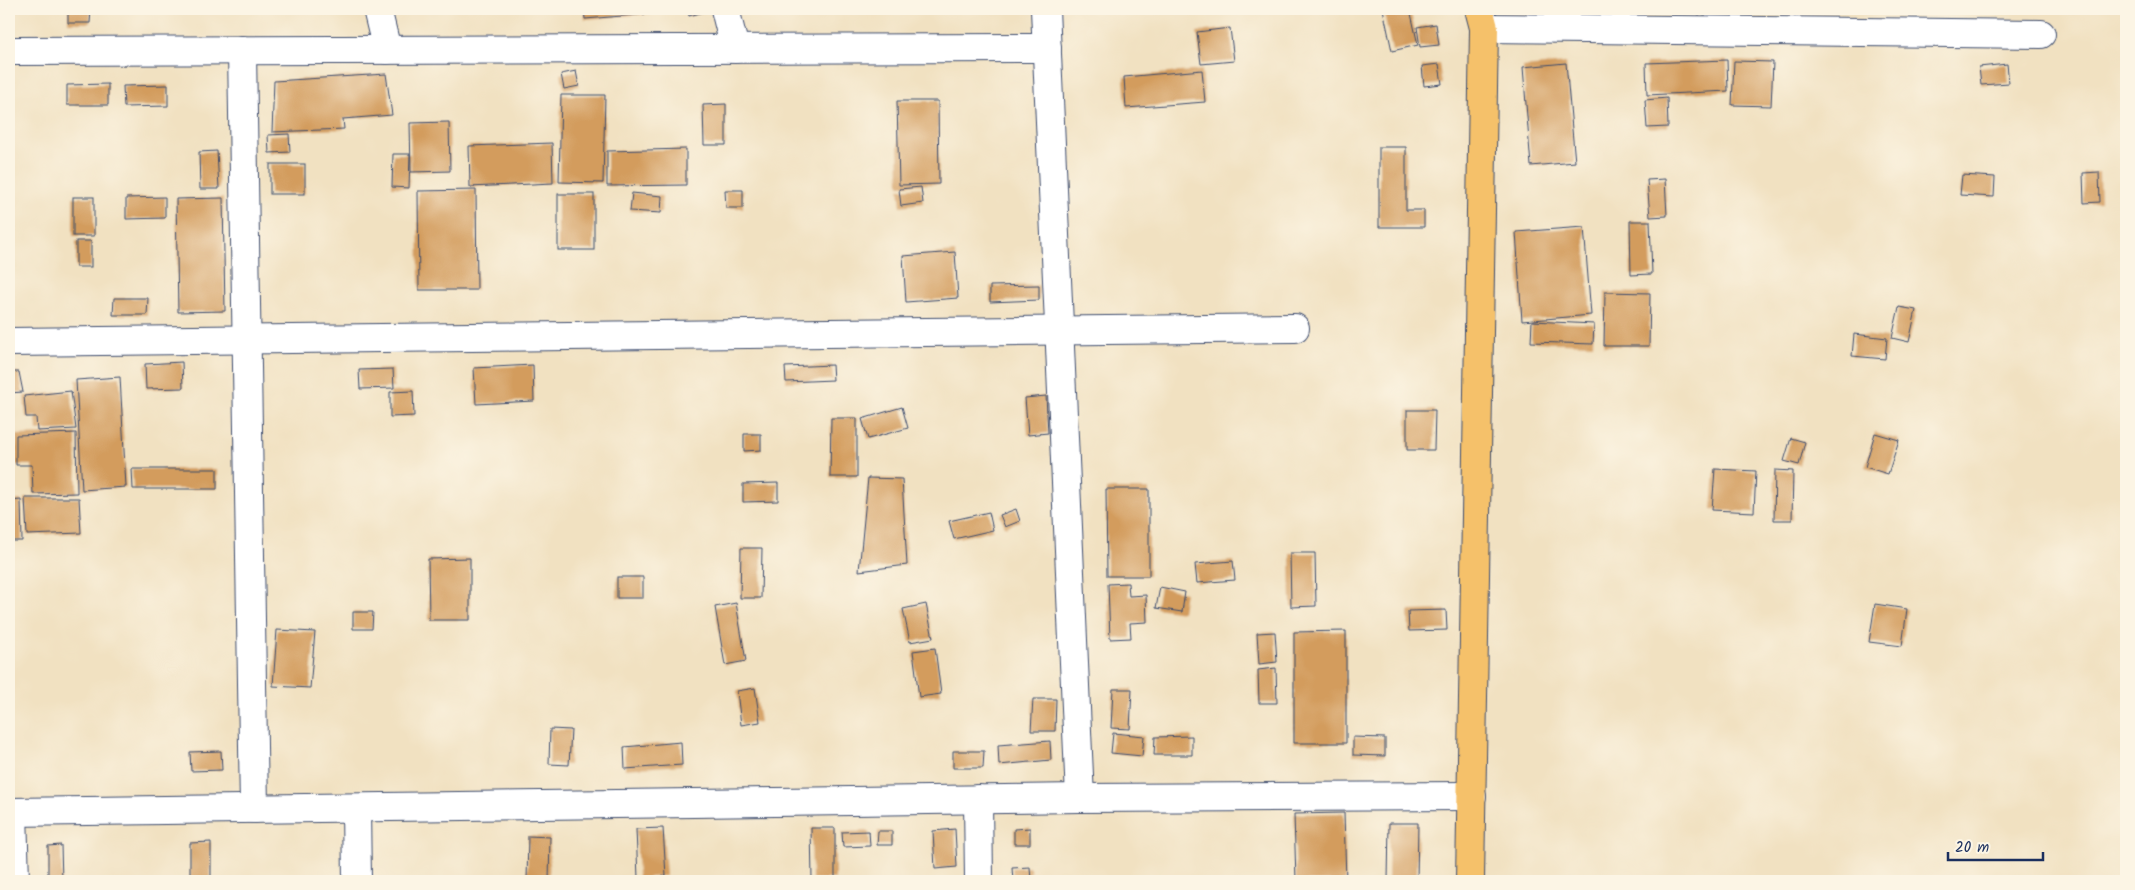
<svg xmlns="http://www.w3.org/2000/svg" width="2135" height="890" font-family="Kalam,sans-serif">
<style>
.building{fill:#d39c5d}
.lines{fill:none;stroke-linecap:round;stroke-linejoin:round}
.minor-casing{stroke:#3b4a6d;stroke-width:30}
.major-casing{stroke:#3b4a6d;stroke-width:30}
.minor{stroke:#fff;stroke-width:28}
.major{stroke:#f5c16b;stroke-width:28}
</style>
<rect width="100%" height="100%" fill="#fcf5e5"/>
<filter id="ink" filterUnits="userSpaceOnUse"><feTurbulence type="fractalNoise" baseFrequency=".02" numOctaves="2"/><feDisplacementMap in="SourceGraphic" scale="10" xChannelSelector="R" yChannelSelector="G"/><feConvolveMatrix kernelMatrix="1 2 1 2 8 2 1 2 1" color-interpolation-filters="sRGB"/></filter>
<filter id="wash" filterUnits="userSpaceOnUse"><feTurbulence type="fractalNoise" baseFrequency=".0096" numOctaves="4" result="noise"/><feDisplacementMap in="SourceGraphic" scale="20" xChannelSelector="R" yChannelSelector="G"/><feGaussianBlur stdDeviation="1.12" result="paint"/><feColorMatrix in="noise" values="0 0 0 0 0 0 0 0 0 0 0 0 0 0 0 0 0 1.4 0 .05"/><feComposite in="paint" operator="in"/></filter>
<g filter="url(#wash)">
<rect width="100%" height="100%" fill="#f1e1c1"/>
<g id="blocks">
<g class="building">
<polygon points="68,9 91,9 90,23 68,23"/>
<polygon points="584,9 672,9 672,12 585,19"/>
<polygon points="687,9 704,9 704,12 689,16"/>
<polygon points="1383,9 1410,9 1418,45 1392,51"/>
<polygon points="1673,9 1705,9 1705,13"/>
<polygon points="1436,24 1439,45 1420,47 1417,27"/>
<polygon points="1230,28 1234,61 1201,64 1197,32"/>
<polygon points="1727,60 1728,91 1647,95 1646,63"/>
<polygon points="1734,61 1773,62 1771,106 1732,105"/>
<polygon points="1566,63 1575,162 1531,166 1523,67"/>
<polygon points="1439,64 1442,84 1424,86 1422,66"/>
<polygon points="2007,64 2009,83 1981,85 1979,67"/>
<polygon points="1202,70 1205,102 1126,108 1124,77"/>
<polygon points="576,71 579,86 564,89 561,74"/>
<polygon points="386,74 392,115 343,119 344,129 272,132 274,81"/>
<polygon points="108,84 108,105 67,105 67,85"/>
<polygon points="168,85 168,106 124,107 123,86"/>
<polygon points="561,95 605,95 603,183 559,182"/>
<polygon points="1667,98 1668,127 1647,128 1645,100"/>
<polygon points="897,101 938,101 939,184 899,185"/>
<polygon points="726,104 726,145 704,145 703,105"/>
<polygon points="449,122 450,171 411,172 410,123"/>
<polygon points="289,134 290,152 269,153 268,135"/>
<polygon points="552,143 553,183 470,187 469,146"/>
<polygon points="1379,147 1406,147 1406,210 1424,210 1424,227 1379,227"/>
<polygon points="686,149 686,185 607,186 607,151"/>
<polygon points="217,151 219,189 200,189 199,152"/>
<polygon points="393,154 410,154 409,188 392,187"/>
<rect x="270" y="164" width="35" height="30"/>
<polygon points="2099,172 2100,202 2084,203 2083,173"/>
<polygon points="1962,175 1995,177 1994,197 1960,195"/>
<polygon points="1665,179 1667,216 1650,217 1647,180"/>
<polygon points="921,187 923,203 901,206 899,189"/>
<polygon points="476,190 477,290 419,290 418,191"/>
<polygon points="725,190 743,190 743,208 726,208"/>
<polygon points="632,193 662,196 661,213 630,211"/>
<rect x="558" y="194" width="36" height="56"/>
<rect x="73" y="197" width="21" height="39"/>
<polygon points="165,197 165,218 126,219 126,198"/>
<polygon points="223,198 225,311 178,312 176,199"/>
<polygon points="1630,221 1650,221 1652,274 1631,275"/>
<polygon points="1584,227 1591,315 1522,321 1516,232"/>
<rect x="76" y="241" width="15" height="26"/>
<polygon points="955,252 958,298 906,302 903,256"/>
<polygon points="1039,285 1039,300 990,302 990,286"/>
<polygon points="1605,292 1650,293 1649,346 1604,346"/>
<polygon points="114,298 148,298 147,315 113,315"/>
<polygon points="1899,307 1916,310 1909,342 1892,338"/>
<polygon points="1532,321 1594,324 1593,344 1531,342"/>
<polygon points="1854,334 1887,338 1885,359 1852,356"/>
<polygon points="182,362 183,388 146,389 145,364"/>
<polygon points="533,365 534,401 476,404 474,368"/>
<polygon points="832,365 833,380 786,382 785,367"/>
<polygon points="393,369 394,388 360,389 359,370"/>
<polygon points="9,372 19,372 23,392 9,393"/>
<polygon points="120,377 126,487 82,490 76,380"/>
<polygon points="71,391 76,429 37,431 36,417 26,417 24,396"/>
<polygon points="413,391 414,416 390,417 390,392"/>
<polygon points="1046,396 1048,433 1028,435 1025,398"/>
<polygon points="902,407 908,428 868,439 862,419"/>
<polygon points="1407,410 1435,410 1434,450 1407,450"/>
<polygon points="831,418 857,418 857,477 830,477"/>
<polygon points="76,433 77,493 33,494 32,465 16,465 16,435"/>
<polygon points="1875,433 1899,440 1888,474 1865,467"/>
<polygon points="744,434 761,434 761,450 744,451"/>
<polygon points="1791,438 1805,442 1799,465 1784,461"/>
<polygon points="132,469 217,469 217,489 133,489"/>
<polygon points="1715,469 1756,471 1754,512 1712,510"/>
<polygon points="1775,470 1793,471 1792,520 1774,520"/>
<polygon points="868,478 902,479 907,565 859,571"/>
<polygon points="778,483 778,501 743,502 743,484"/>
<polygon points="1106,489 1149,489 1149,576 1107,576"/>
<polygon points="25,498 79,498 81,533 27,535"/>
<polygon points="21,500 22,541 9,541 9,501"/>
<polygon points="1016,509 1020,521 1005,527 1000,515"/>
<polygon points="989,512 993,530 954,539 949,521"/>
<polygon points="741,548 762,548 761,598 740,598"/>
<polygon points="1290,553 1315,553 1316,606 1291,607"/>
<polygon points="470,558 470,620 429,620 428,559"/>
<polygon points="1233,561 1235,580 1197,583 1195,564"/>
<rect x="617" y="577" width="26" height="21"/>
<polygon points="1128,583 1129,596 1146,595 1147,622 1130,623 1131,638 1110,639 1108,584"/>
<polygon points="1160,587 1185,592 1182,612 1156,608"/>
<polygon points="736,603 746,661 725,665 715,607"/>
<polygon points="926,604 933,638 910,642 903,609"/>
<polygon points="1875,604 1907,609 1902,646 1869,642"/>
<polygon points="1446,610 1447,630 1409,631 1408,611"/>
<polygon points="353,612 373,612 372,629 353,629"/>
<polygon points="277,630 315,632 310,688 273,686"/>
<polygon points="1346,631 1346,743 1294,743 1294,632"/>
<polygon points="1275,632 1277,662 1259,664 1257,633"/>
<polygon points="935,648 941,694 919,697 913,651"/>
<polygon points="1276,668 1277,703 1259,703 1258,670"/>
<polygon points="755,688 760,722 741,725 737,691"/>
<polygon points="1113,689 1132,689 1130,729 1111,728"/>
<polygon points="1033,699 1056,699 1055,731 1031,731"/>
<polygon points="550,729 571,730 569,765 549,764"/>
<polygon points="1113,733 1144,736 1142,756 1111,753"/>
<polygon points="1192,736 1192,755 1154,755 1155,737"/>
<polygon points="1353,737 1385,738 1385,756 1353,755"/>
<polygon points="1050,741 1051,760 999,765 998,745"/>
<polygon points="681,742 682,765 625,769 624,747"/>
<polygon points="221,751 222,770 191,771 190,752"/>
<polygon points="953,751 984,751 983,768 953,768"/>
<polygon points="1344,813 1346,881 1296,881 1294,814"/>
<polygon points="1389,823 1418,823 1417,881 1388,881"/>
<polygon points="663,828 666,876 638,878 636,829"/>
<polygon points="811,828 835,828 835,879 812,879"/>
<polygon points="1030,828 1030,844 1014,844 1014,829"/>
<polygon points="955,829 957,867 935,869 933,831"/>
<polygon points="869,831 870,846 843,847 842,832"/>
<polygon points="878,831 892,831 892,845 877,845"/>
<polygon points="528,836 550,837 549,881 527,881"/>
<polygon points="211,842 211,881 190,881 190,843"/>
<polygon points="61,845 62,881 48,881 48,846"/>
<polygon points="1030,867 1031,881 1013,881 1012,868"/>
</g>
</g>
</g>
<g filter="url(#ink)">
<use href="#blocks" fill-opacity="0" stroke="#3b4a6d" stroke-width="1"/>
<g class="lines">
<g class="minor-casing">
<g id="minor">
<polyline points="377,9 387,50"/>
<polyline points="725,9 735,49"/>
<polyline points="1045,9 1080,798"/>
<polyline points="1484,28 2041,34"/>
<polyline points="242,50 254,809"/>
<polyline points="9,51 1047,48"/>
<polyline points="9,342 1295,328"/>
<polyline points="978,799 979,881"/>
<polyline points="356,808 357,881"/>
<polyline points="9,812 1080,798 1472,796"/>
<polyline points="13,812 15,881"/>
</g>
</g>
<g class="major-casing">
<polyline id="major" points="1470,881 1484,28 1479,9"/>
</g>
<use href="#minor" class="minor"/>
<use href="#major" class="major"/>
</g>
</g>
<rect width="2135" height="890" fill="none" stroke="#fcf5e5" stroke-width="30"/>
<path d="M1948 852v8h95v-8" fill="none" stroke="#1b2f5e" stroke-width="2.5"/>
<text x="1955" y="852" font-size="15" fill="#1b2f5e" stroke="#fcf5e5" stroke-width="4" paint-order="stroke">20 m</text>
</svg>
